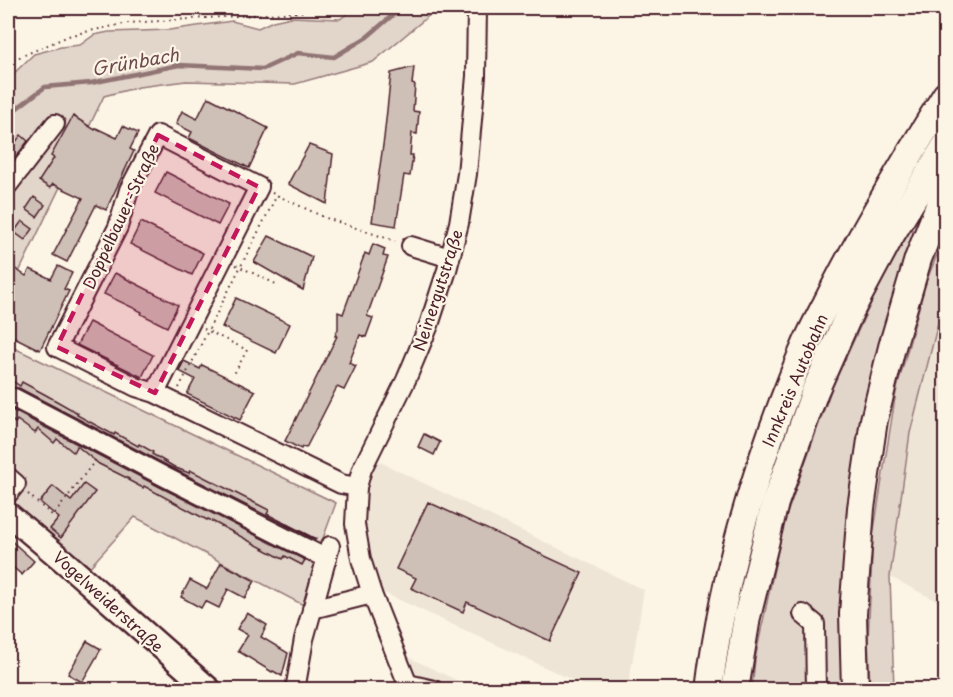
<svg xmlns="http://www.w3.org/2000/svg" width="953" height="697" font-family="'Playpen Sans',sans-serif">
<style>
.built{fill:#eee5d7}
.green{fill:#e2d5ca;stroke:#967a7a;stroke-width:1.5}
.lines{fill:none;stroke-linecap:round;stroke-linejoin:round}
.stream{stroke:#917474;stroke-width:4.5}
.building{fill:#cfc0b7;stroke:#4a1f2b;stroke-width:1.5}
.minor-casing{stroke:#4a1f2b;stroke-width:22}
.major-casing{stroke:#4a1f2b;stroke-width:27}
.highway-casing{stroke:#4a1f2b;stroke-width:30}
.path{stroke:#4a1f2b;stroke-width:2;stroke-dasharray:1.5 4.5;stroke-linecap:butt}
.minor{stroke:#fcf5e5;stroke-width:18}
.major{stroke:#fcf5e5;stroke-width:22}
.highway{stroke:#fcf5e5;stroke-width:26}
.marked{fill:#c2185b;fill-opacity:0.2;stroke:#c2185b;stroke-width:4.5;stroke-dasharray:12 8;stroke-linejoin:round}
.labels{text-anchor:middle;dominant-baseline:central;stroke-width:4.5;stroke-linejoin:round;paint-order:stroke}
.street-label{font-size:16px;fill:#4a1f2b;stroke:#fcf5e5}
.water-label{font-size:18px;font-style:italic;fill:#6d4950;stroke:#fcf5e5}
</style>
<rect width="100%" height="100%" fill="#fcf5e5"/>
<filter id="ink" filterUnits="userSpaceOnUse"><feTurbulence type="fractalNoise" baseFrequency=".0167" numOctaves="2"/><feDisplacementMap in="SourceGraphic" scale="12" xChannelSelector="R" yChannelSelector="G"/><feConvolveMatrix kernelMatrix="1 2 1 2 8 2 1 2 1" color-interpolation-filters="sRGB"/></filter>
<g filter="url(#ink)">
<g class="built">
<polygon points="945,296 945,605 890,577 910,433"/>
<polygon points="376,460 644,590 628,689 592,689 380,591 367,549 363,506 370,475"/>
<polygon points="406,656 475,689 418,689"/>
</g>
<g class="green">
<polygon points="355,8 438,8 373,62 295,84 186,81 139,87 104,96 8,295 8,79 34,54 61,47 80,45 94,35 109,32 169,30 232,21 258,28 273,21 291,17 340,19"/>
<polygon points="911,229 918,233 857,450 842,581 842,689 752,690 755,659 784,522 831,390 880,283"/>
<polygon points="945,235 945,296 910,433 890,577 894,689 870,689 868,639 873,536 896,392 926,282"/>
<polygon points="8,345 336,503 317,555 303,605 135,517 88,569 8,503"/>
</g>
<g class="lines">
<polyline class="stream" points="8,115 45,87 91,83 179,65 263,69 298,53 334,57 367,37 401,8"/>
</g>
<g class="building">
<polygon points="414,67 412,84 415,85 413,111 419,112 417,134 412,133 410,155 413,155 410,176 404,175 396,226 372,222 384,138 391,73"/>
<polygon points="208,97 268,128 249,168 189,138 192,132 176,124 182,111 197,119"/>
<polygon points="73,116 95,130 96,128 117,138 123,126 138,133 130,149 134,151 106,210 96,205 67,262 53,255 83,198 53,184 50,188 39,181 54,158 51,156"/>
<polygon points="21,135 28,141 8,167 8,152"/>
<polygon points="309,145 333,154 327,204 288,184"/>
<polygon points="166,172 229,204 218,225 155,193"/>
<polygon points="34,197 45,205 37,217 26,209"/>
<polygon points="22,221 33,229 25,240 14,232"/>
<polygon points="141,222 203,253 192,275 130,244"/>
<polygon points="269,236 312,257 303,290 254,262"/>
<polygon points="373,244 385,249 383,256 388,257 367,316 373,318 366,337 360,335 349,363 356,366 344,390 337,387 306,448 302,447 301,449 285,441 337,336 335,336 338,329 338,312 343,314 365,253 369,255"/>
<polygon points="8,264 26,276 30,269 51,279 58,266 72,273 64,289 69,291 40,350 8,334"/>
<polygon points="115,273 178,305 167,327 141,314 142,312 104,294"/>
<polygon points="236,298 290,324 276,353 222,327"/>
<polygon points="89,322 153,355 142,377 77,345"/>
<polygon points="184,361 200,369 202,365 255,391 240,420 187,394 195,379 179,371"/>
<polygon points="8,378 20,386 22,382 46,395 78,413 77,415 114,435 115,433 138,446 139,444 153,452 152,454 176,468 189,473 190,470 257,504 269,510 267,514 316,539 315,540 170,467 19,388 8,388"/>
<polygon points="8,410 12,410 160,487 305,560 302,565 285,556 283,559 208,519 207,520 144,486 143,488 128,480 129,479 99,464 77,446 73,452 57,439 54,443 38,429 35,433 17,420 15,423 8,417"/>
<polygon points="424,434 440,442 434,455 418,447"/>
<polygon points="84,484 95,492 61,538 50,529 59,518 40,502 53,486 71,501 72,500"/>
<polygon points="428,502 582,573 550,641 467,602 463,612 411,588 416,578 396,569"/>
<polygon points="8,538 34,561 22,575 8,563"/>
<polygon points="221,563 255,581 245,598 228,589 219,608 205,601 201,608 181,597 190,580 207,589"/>
<polygon points="247,613 267,625 261,637 288,653 282,676 273,671 272,672 238,651 248,635 237,629"/>
<polygon points="87,641 101,649 82,682 68,674"/>
</g>
<g class="lines">
<g class="minor-casing">
<g id="minor">
<polyline points="8,185 55,124"/>
<polyline points="411,246 450,258"/>
<polyline points="155,393 259,187 158,135 129,190 118,227 57,347 136,387 155,393 341,484 357,487"/>
<polyline points="8,399 14,398 165,477 327,559"/>
<polyline points="8,477 16,484 8,494"/>
<polyline points="312,609 372,594"/>
<polyline points="803,614 815,624 816,690"/>
<polyline points="408,684 434,690"/>
<polyline points="295,690 304,639 330,546"/>
<polyline points="410,690 372,594 361,559 355,524 357,487 362,469 406,380 429,325 447,270 459,223 467,174 476,76 477,8"/>
</g>
</g>
<g class="major-casing">
<polyline id="major" points="8,514 67,564 210,690"/>
</g>
<g class="highway-casing">
<g id="highway">
<path d="M709,690C721,591 747,496 782,404C789,386 796,367 804,349C810,334 818,319 826,304C862,232 903,164 946,95"/>
<polyline points="735,690 747,617 775,503 815,391 850,312 891,235 946,145"/>
<polyline points="855,690 853,614 861,508 874,420 892,347 918,259 946,188"/>
</g>
</g>
<g class="path">
<polyline points="8,62 71,35 128,23 300,12 314,8"/>
<polyline points="272,193 326,218 395,241"/>
<polyline points="236,265 278,285"/>
<polyline points="204,329 247,350 234,374"/>
<polyline points="179,388 277,195"/>
<polyline points="28,494 53,516 97,458"/>
</g>
<use href="#minor" class="minor"/>
<use href="#major" class="major"/>
<use href="#highway" class="highway"/>
</g>
</g>
<path class="marked" d="M158,135L259,187L155,393L57,347Z"/>
<g class="labels">
<g class="street-label">
<text transform="translate(120 216) rotate(-65)">Doppelbauer-Straße</text>
<text transform="translate(437 290) rotate(-72)">Neinergutstraße</text>
<text transform="translate(794 380) rotate(-67)">Innkreis Autobahn</text>
<text transform="translate(109 601) rotate(42)">Vogelweiderstraße</text>
</g>
<g class="water-label">
<text transform="translate(135 61) rotate(-10)">Grünbach</text>
</g>
</g>
<rect width="953" height="697" fill="none" stroke="#fcf5e5" stroke-width="30"/>
<rect x="15" y="15" width="923" height="667" fill="none" stroke="#4a1f2b" stroke-width="2" filter="url(#ink)"/>
</svg>
